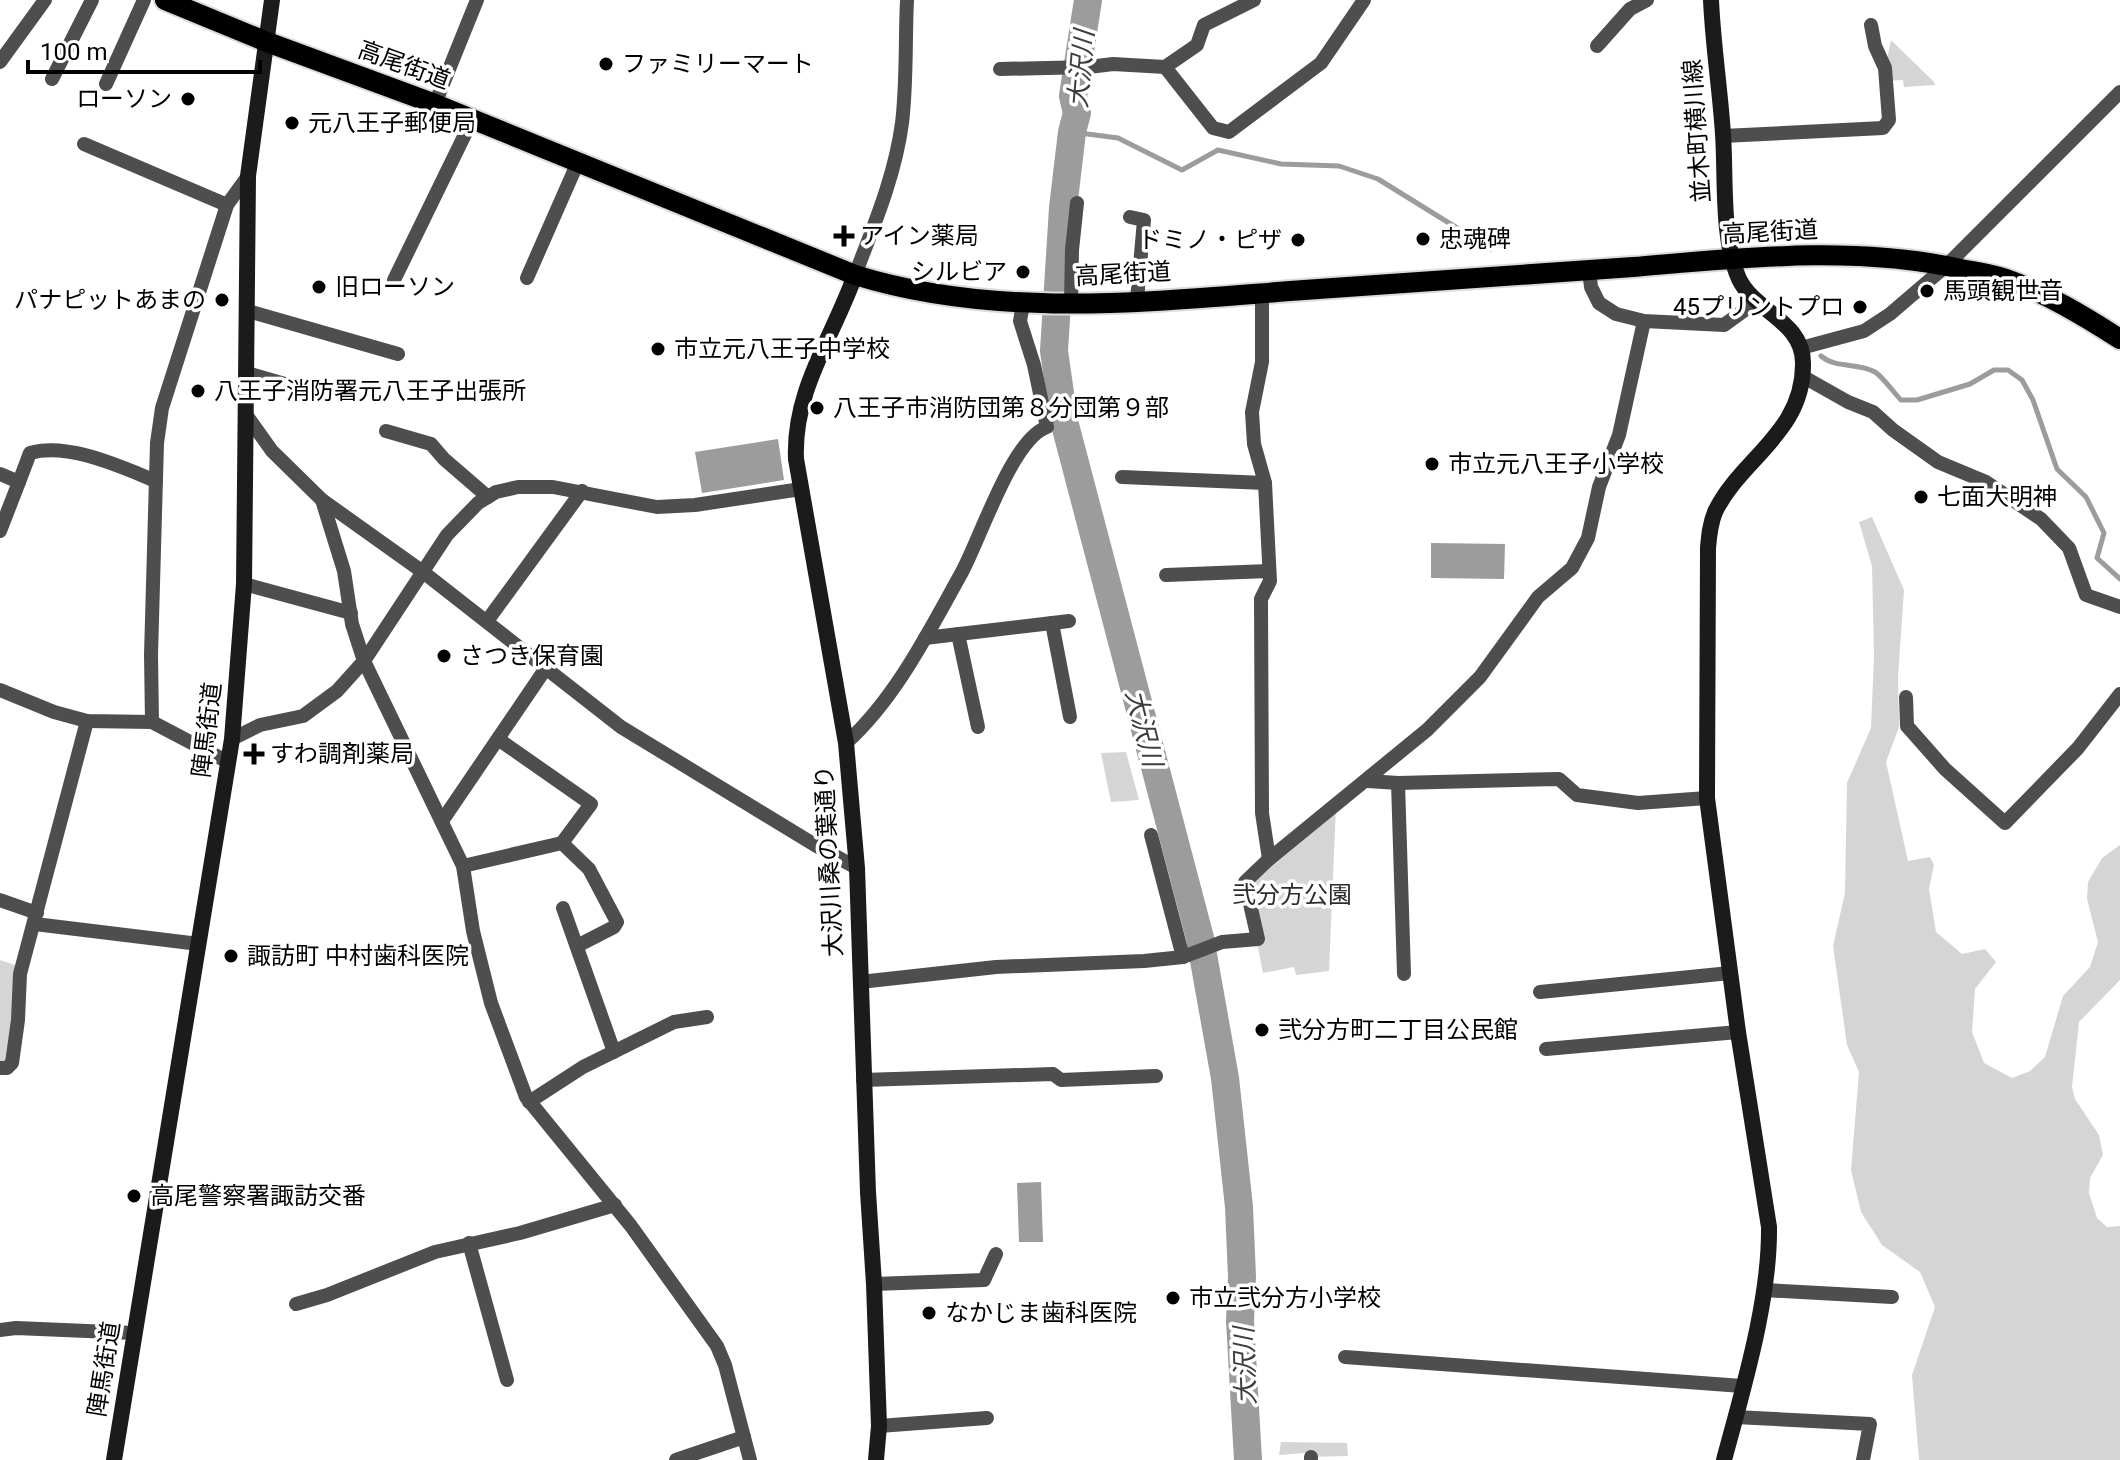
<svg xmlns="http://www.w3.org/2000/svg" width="2120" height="1460" font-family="Roboto,'Noto Sans JP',sans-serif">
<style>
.green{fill:#d5d5d5}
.water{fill:#9c9c9c}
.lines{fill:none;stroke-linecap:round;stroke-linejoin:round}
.stream{stroke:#9c9c9c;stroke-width:5}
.river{stroke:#9c9c9c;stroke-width:28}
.primary-casing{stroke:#dbdbdb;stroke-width:24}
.street{stroke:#4e4e4e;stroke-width:14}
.secondary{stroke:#1b1b1b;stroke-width:16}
.primary{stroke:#000;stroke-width:20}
.poi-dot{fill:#000;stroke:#fff;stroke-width:3}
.labels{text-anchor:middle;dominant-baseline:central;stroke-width:7;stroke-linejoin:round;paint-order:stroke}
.poi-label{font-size:24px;fill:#000;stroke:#fff;text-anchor:start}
.street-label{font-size:24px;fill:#000;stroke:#fff}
.park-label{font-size:24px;fill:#2c2c2c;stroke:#fff}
.water-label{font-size:26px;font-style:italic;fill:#3d3d3d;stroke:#fff}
</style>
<rect width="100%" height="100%" fill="#fff"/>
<g class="green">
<polygon points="1891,40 1934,82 1935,85 1904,87 1903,80 1886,81 1885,68"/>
<polygon points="1872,517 1904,590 1898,676 1899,727 1886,762 1908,861 1930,857 1934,865 1929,889 1936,932 1962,954 1985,949 1996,962 1975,989 1972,1032 1984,1063 2012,1078 2030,1071 2045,1057 2063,996 2090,967 2098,942 2087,899 2088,882 2102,858 2120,845 2120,980 2079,1022 2072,1087 2075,1099 2099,1135 2103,1155 2090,1178 2089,1193 2097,1218 2107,1227 2120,1226 2120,1460 1919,1460 1912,1375 1935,1307 1920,1272 1882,1245 1861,1212 1851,1170 1859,1072 1847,1045 1833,946 1845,893 1847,783 1871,728 1874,656 1872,566 1859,522"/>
<polygon points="1126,752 1139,800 1111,802 1101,753"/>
<polygon points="1336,806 1329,971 1296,975 1294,967 1263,973 1245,882"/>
<polygon points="0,960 18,966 7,1061 0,1064"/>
<polygon points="1281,1442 1347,1443 1348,1456 1306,1457 1305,1453 1279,1455"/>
</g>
<g class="water">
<polygon points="778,439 784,480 702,493 695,452"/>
<polygon points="1431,543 1505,544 1504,579 1431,578"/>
<polygon points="1041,1182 1043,1242 1019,1242 1017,1183"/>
</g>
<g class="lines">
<g class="stream">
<polyline points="1072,132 1118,138 1182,170 1218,150 1281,164 1339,166 1378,179 1491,249"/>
<path d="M1821,356C1836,369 1858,362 1875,372C1882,376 1894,393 1901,400H1917L1970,384L1994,370H2008L2022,380L2033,400L2057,469L2086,497L2104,533L2097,558L2120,579"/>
<polyline points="1193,941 1200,938"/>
</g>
<polyline class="river" points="1088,0 1073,96 1077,113 1072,132 1063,208 1054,351 1064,421 1200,938 1225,1078 1239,1207 1242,1277 1240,1321 1248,1460"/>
<g class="primary-casing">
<path id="primary" d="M165,0L267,42L435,104L855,275C1000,320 1155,301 1304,290C1414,282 1524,275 1633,267C1742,258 1853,245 1961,269C1976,272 1992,274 2006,279C2046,293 2084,316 2120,339"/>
</g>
<g class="street">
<polyline points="1254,0 1204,25 1197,45 1165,67 1213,128 1229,132 1321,63 1364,0"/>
<polyline points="1597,46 1630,9 1647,0"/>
<polyline points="0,62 45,0"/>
<polyline points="1000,69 1089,67 1113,64 1165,67"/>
<polyline points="52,79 92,0"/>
<polyline points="106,84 144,0"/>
<polyline points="435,104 477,0"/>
<polyline points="1723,136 1883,128 1889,120 1885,68 1875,46 1871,25"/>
<polyline points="84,144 227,205"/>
<polyline points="1130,217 1144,220 1137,300"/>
<polyline points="1589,270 1591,287 1599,303 1616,314 1644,321 1724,325 1757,301"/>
<path d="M855,275C874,225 895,176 902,123C907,82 905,41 907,0"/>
<polyline points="527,278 578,162"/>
<polyline points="394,280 472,120"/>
<polyline points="1262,293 1262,362 1252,412 1254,444 1265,483 1270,581 1261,599 1262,813 1269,859"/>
<polyline points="1071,303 1072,250 1077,203"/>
<polyline points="248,311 398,354"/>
<polyline points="1801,348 1864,331 1890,314 1946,266 2120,92"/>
<polyline points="247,373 309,391"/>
<polyline points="1802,376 1848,402 1873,412 1893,430 1938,462 1986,482 2041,519 2069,548 2086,595 2120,607"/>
<polyline points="247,416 272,451 322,500 423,572 621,727 815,845 857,868"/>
<polyline points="386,431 431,444 444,459 488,497"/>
<polyline points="0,474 19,482 0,531"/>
<polyline points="1122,477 1265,483"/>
<path d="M19,482L30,453C68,442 121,467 156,481"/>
<polyline points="322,500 344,571 352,624 364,661 463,866 473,931 491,1003 526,1097 631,1226 717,1346 725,1365 750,1460"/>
<polyline points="1166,575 1269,571"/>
<polyline points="244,584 351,613"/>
<polyline points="487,621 582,491"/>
<polyline points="1052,623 1070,717"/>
<polyline points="958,634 978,727"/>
<polyline points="925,638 1069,621"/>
<polyline points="0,690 54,712 87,721 152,722 228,762"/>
<polyline points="1906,697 1907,726 1945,769 2005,823 2078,748 2120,694"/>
<polyline points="152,722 151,655 157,443 162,408 227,205 248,176"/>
<polyline points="232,739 260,725 303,716 337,691 364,661 447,535 478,503 496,492 518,487 553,487 657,507 695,505 801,489"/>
<path d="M846,743C896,698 929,631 962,572C981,537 1012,439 1047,427L1034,365L1020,321L1023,304"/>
<polyline points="1368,781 1398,783 1559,779 1577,795 1638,803 1707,798"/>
<polyline points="1398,783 1404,974"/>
<polyline points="442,821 546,668"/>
<polyline points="1151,835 1183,957"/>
<polyline points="562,843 589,869 617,922 614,927 577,946"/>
<polyline points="463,866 562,843 591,804 498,739"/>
<polyline points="0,900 37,913"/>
<polyline points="563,908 614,1052"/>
<polyline points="35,924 199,944"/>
<polyline points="860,982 996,967 1144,961 1183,957 1222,942 1258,939 1245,882 1269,859 1427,730 1480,677 1538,597 1572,568 1588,538 1599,487 1619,435 1644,321"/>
<polyline points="1540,992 1730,973"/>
<polyline points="1546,1049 1738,1032"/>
<polyline points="0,1068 7,1068 12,1063 18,1020 20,974 87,721"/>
<polyline points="863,1080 1053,1074 1061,1080 1156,1076"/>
<polyline points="529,1102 583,1067 674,1022 707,1017"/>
<polyline points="469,1243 507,1380"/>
<polyline points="874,1284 984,1280 996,1254"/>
<polyline points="1764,1290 1892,1297"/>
<polyline points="296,1304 327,1295 435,1252 520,1233 615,1205"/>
<polyline points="0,1330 16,1328 134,1333"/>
<polyline points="1345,1357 1742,1386"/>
<polyline points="1735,1417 1870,1424 1863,1460"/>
<polyline points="879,1426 987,1418"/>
<polyline points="1311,1457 1311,1460"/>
<polyline points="676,1460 744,1437"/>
</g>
<g class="secondary">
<path d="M1711,0C1713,45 1720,89 1723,134C1726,177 1721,239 1739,279C1755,312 1803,321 1803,363C1804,433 1740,459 1715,512C1710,524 1709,536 1708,548L1707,798L1738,1032L1769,1227C1770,1300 1743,1389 1724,1460"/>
<path d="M855,275C833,337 793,390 796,459L846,743L857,868L868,1192L874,1284L879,1426L876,1460"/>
<polyline points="114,1460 232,739 244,584 248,176 272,0"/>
</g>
<use href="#primary" class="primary"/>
</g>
<g class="poi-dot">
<circle cx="606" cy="64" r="8"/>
<circle cx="188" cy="99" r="8"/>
<circle cx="292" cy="123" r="8"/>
<path d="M840 224h8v8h8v8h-8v8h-8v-8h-8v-8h8z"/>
<circle cx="1423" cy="239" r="8"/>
<circle cx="1298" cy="240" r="8"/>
<circle cx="1023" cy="272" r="8"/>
<circle cx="319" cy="287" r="8"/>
<circle cx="1927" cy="291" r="8"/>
<circle cx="222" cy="300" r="8"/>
<circle cx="1860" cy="307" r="8"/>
<circle cx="658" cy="349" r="8"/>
<circle cx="198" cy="391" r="8"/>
<circle cx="817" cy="408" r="8"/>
<circle cx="1432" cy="464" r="8"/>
<circle cx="1921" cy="497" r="8"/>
<circle cx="444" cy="656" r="8"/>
<path d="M250 742h8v8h8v8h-8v8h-8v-8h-8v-8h8z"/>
<circle cx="231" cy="956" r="8"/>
<circle cx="1262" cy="1030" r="8"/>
<circle cx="134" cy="1196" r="8"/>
<circle cx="1173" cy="1298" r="8"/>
<circle cx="929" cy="1313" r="8"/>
</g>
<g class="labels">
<g class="poi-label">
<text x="622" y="64">ファミリーマート</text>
<text x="172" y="99" text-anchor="end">ローソン</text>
<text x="308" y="123">元八王子郵便局</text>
<text x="860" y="236">アイン薬局</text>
<text x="1439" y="239">忠魂碑</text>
<text x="1282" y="240" text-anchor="end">ドミノ・ピザ</text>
<text x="1007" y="272" text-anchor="end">シルビア</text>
<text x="335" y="287">旧ローソン</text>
<text x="1943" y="291">馬頭観世音</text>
<text x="206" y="300" text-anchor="end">パナピットあまの</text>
<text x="1844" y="307" text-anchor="end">45プリントプロ</text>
<text x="674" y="349">市立元八王子中学校</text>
<text x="214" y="391">八王子消防署元八王子出張所</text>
<text x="833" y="408">八王子市消防団第８分団第９部</text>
<text x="1448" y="464">市立元八王子小学校</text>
<text x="1937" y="497">七面大明神</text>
<text x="460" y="656">さつき保育園</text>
<text x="270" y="754">すわ調剤薬局</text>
<text x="247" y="956">諏訪町 中村歯科医院</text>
<text x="1278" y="1030">弐分方町二丁目公民館</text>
<text x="150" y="1196">高尾警察署諏訪交番</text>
<text x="1189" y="1298">市立弐分方小学校</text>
<text x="945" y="1313">なかじま歯科医院</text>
</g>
<g class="street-label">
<text transform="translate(404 65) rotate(20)">高尾街道</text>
<text transform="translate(1697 131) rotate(-94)">並木町横川線</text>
<text transform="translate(1770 232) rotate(-3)">高尾街道</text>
<text transform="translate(1123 274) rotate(-3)">高尾街道</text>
<text transform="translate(207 730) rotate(-83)">陣馬街道</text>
<text transform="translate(829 861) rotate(-93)">大沢川桑の葉通り</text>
<text transform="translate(104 1369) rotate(-81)">陣馬街道</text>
</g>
<g class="park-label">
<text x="1292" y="895">弐分方公園</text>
</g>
<g class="water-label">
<text transform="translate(1081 69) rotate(-85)">大沢川</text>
<text transform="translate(1144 728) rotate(76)">大沢川</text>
<text transform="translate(1245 1366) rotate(-92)">大沢川</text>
</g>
</g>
<path d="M28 60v12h232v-12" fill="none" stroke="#000000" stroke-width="4"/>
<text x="40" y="60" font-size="24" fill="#000000" stroke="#ffffff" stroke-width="6" paint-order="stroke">100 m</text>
</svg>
